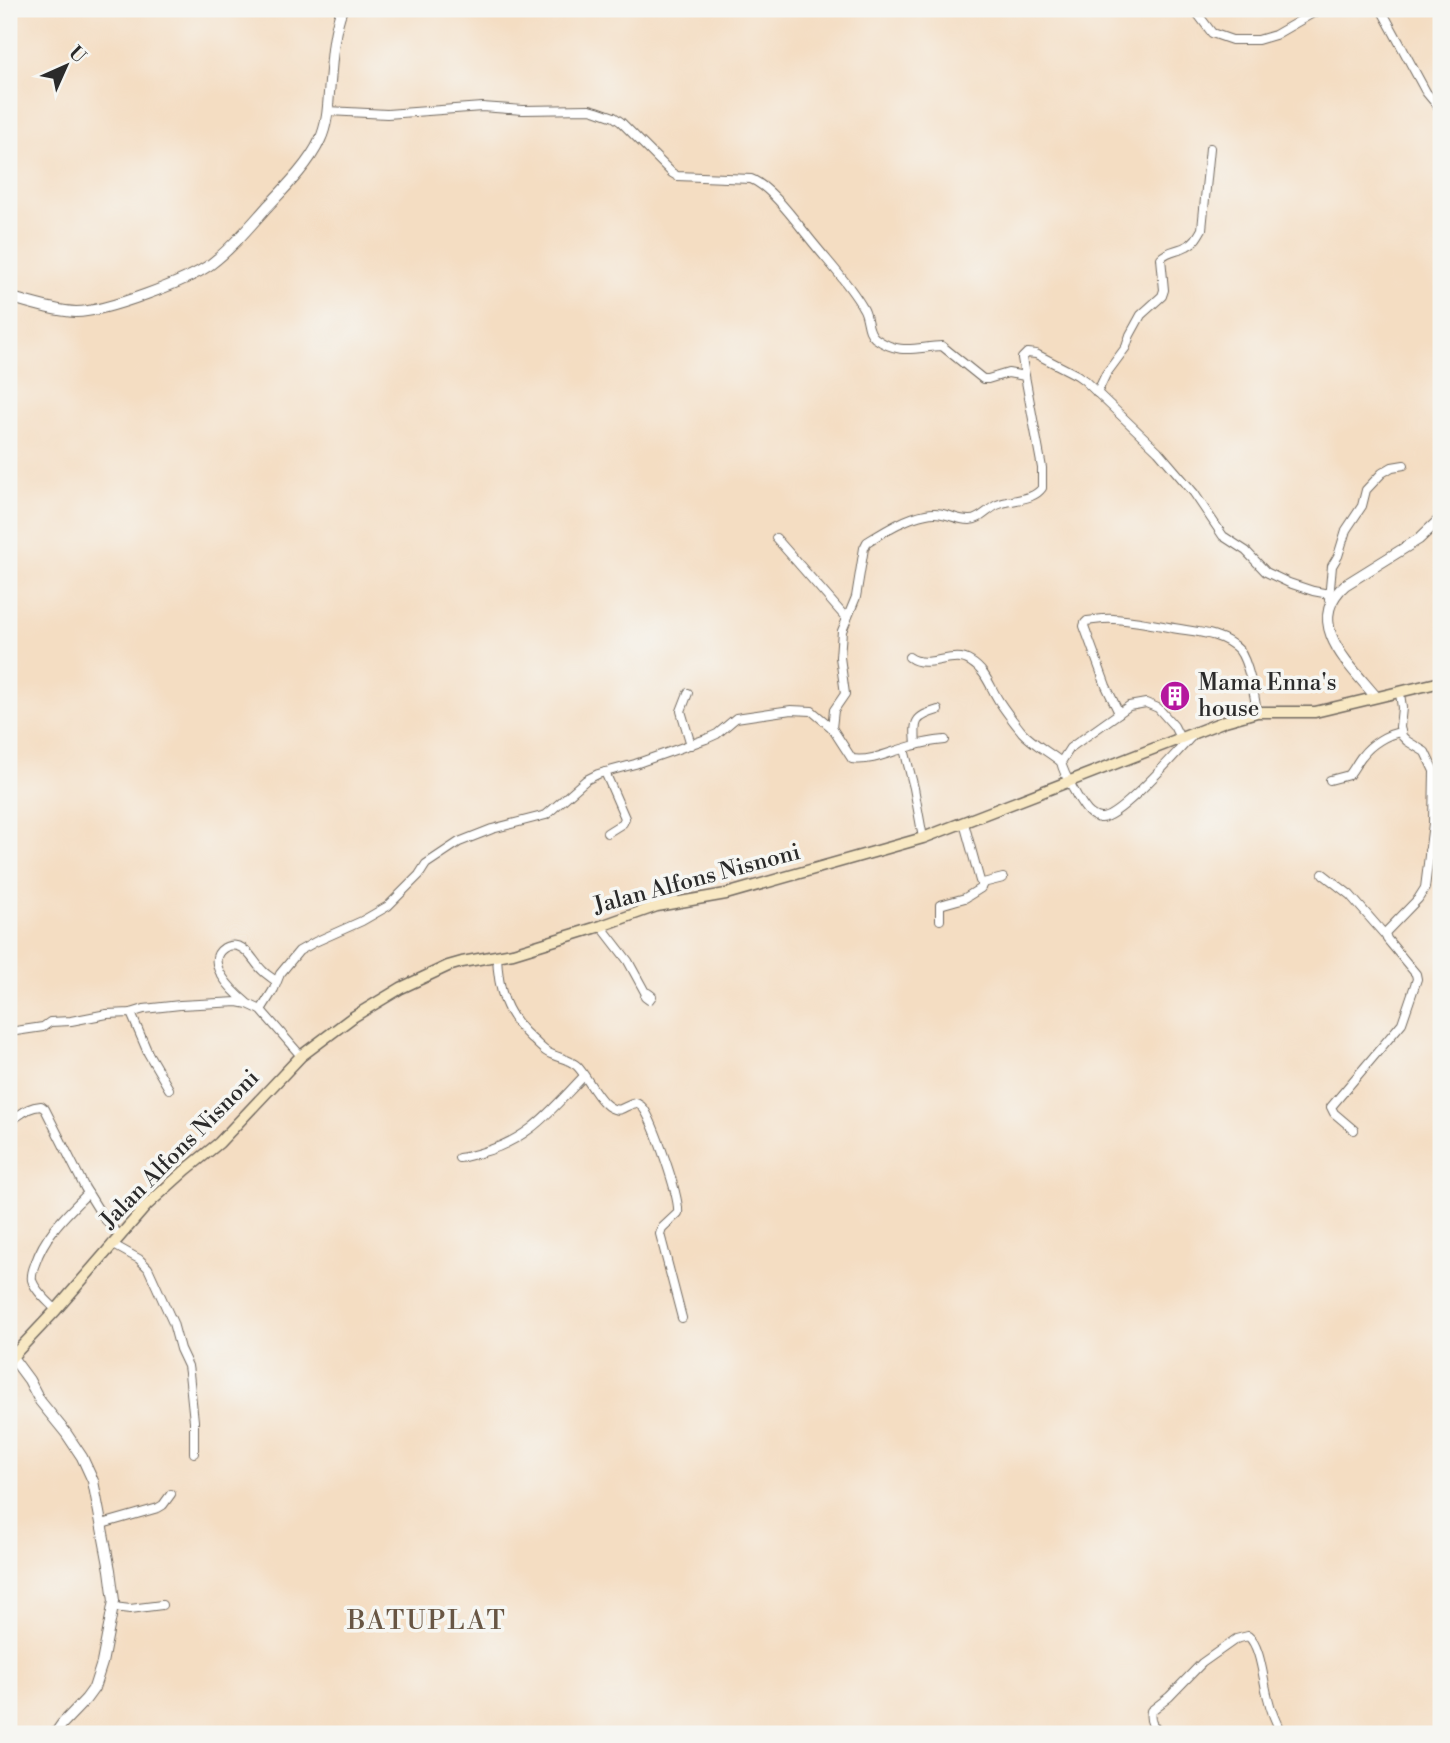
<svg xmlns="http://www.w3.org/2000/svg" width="1450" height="1743" font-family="'Libre Bodoni',serif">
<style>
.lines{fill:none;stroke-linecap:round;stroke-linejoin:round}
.minor-casing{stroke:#716960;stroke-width:10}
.tertiary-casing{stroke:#716960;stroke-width:12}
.secondary-casing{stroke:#716960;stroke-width:13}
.minor{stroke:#fff;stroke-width:8}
.tertiary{stroke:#fff;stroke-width:10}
.secondary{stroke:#f8e8c3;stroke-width:10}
.labels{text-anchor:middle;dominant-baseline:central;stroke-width:7;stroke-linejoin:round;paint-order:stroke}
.poi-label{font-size:23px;fill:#2b2b2b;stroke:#f6f6f2;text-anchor:start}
.street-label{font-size:23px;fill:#2b2b2b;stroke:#f6f6f2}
.quarter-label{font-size:26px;letter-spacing:2px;fill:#685644;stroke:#f6f6f2}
</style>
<rect width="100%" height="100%" fill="#f6f6f2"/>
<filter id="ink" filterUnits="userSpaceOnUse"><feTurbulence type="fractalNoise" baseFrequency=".0143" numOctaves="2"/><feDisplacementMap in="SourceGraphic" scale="14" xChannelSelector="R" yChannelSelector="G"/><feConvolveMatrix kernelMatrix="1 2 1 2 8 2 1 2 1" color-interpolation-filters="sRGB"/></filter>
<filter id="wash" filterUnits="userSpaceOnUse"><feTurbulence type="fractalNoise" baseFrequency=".00686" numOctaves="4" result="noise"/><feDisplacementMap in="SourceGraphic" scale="28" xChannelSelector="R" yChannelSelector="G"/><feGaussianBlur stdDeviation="1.57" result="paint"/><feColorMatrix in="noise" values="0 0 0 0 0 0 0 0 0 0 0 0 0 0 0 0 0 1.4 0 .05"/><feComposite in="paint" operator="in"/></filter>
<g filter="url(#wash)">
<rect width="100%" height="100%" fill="#f4ddc2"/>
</g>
<g filter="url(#ink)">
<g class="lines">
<g class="minor-casing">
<g id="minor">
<polyline points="1194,9 1212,33 1232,40 1258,40 1275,35 1320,9"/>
<polyline points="1381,9 1426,92 1441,110"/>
<path d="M328,111L387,114L482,107L523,110L590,109L597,111L614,117L621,122L672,173L677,176L751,179C772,187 799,226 814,244C831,265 850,285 863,308C869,317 866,331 875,338C900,356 916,347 942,346L983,379H988L1008,373L1025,376L1042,468V488C1033,501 1011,499 997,505C988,509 979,521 969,520C953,520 945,510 926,514C905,518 885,531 867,542L864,548L856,597L842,631L840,657L845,694L834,710L832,728"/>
<polyline points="1025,376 1022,358 1027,353 1036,354 1077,375 1084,380 1158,451 1194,493 1223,536 1246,551 1266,572 1289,583 1313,591 1329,594"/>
<path d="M1097,393L1106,374L1126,347L1130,335L1141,315L1162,296L1164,290L1161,258C1168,250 1178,251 1187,246C1195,242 1198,236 1202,229L1210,148"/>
<polyline points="776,538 847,619"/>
<polyline points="1329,599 1332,566 1338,556 1346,530 1362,506 1366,490 1382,473 1392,467 1404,465"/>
<path d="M909,657C928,671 953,649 971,662C986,671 990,687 999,701C1006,712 1014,722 1022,732C1033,744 1049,752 1061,762"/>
<polyline points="688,693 681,711 691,745"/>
<path d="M1119,713L1106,686L1084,626L1085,623L1087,621C1096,620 1106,618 1114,619C1132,620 1151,624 1168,627C1191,632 1221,631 1239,650C1248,661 1255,697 1257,712"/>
<path d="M1180,738L1174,726L1158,708L1146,703L1129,706L1070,748L1061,762C1064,775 1071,785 1077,796C1083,805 1088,816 1100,818C1118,820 1178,751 1192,736"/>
<path d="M916,745C914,721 914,717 938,710"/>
<polyline points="904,749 914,788 923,838"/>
<polyline points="605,772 625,818 623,823 607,833"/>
<path d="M1330,780L1349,775C1354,769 1357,762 1362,756C1371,744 1387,734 1401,732"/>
<polyline points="964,823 980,881 983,883 1003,878"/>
<polyline points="1429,851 1441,851"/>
<polyline points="1323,874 1350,895 1385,935"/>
<polyline points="940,920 940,905 965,898 981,888 983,883"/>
<polyline points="601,926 628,961 646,994"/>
<path d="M497,955C498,990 505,1014 531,1038C536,1042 542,1049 547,1052C557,1058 568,1058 577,1066C588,1076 603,1115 621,1109C626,1107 630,1104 636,1103C640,1105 641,1105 644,1109C654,1124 680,1197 678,1213L662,1228L660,1234L682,1318"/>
<polygon points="648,993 652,996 649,1000 645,997"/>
<path d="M246,1002C235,993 202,962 224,948C228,945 235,945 240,947C250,951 255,964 263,971C267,975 272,978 276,981"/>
<path d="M261,1010L274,989L280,974L299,951L315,942L362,921L388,906L419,875L426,864L459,842L492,829L546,815L586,780L598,774L635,764L706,739L717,734L736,718L791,710L812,711L832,728L852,759C872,762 892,751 912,746C922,743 934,741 945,740"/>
<polyline points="131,1013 148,1053 169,1089"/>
<polyline points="9,1032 43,1027 50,1022 71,1021 107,1014 131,1013 144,1009 180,1005 238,1002 248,1004 261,1010 301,1056"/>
<path d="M9,1121C23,1115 23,1108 41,1106L45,1109L85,1188L103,1217L119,1235"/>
<polyline points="1354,1130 1334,1113 1331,1107 1402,1023 1417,979 1416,974 1387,939 1385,933 1418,899 1425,888 1433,823 1434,771 1425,752 1407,741 1402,736 1400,727 1402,708 1400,693"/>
<path d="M459,1158C466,1157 473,1155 480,1153C529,1140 550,1111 584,1076"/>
<polyline points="112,1244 139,1259 148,1268 173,1323 180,1349 188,1366 189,1373 194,1421 194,1453"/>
<path d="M56,1310C49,1302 35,1291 32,1280C31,1274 33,1269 35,1264C45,1234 66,1215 88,1193"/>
<polyline points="102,1524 158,1508 163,1505 171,1494"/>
<polyline points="114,1607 130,1609 162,1605"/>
<path d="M1161,1734C1153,1726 1149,1722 1151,1711L1169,1697L1202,1663L1236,1639L1248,1636C1261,1646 1263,1681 1268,1698C1271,1711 1276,1723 1282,1734"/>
</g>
</g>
<g class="tertiary-casing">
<g id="tertiary">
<path d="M9,297C30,303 54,311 76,312C105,312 188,281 211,264C232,248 250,226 267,207C285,188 309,164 320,140C327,125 328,109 329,93C332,64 332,36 342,9"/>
<path d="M1376,697C1351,666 1302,623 1345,585L1419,539L1441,518"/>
<polyline points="12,1357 29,1380 40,1401 66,1433 82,1457 93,1481 110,1570 114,1601 102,1663 94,1688 86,1699 62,1724 55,1734"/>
</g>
</g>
<g class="secondary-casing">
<polyline id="secondary" points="9,1360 56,1310 147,1205 187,1169 219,1143 301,1056 353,1017 401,988 448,966 462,962 513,953 601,926 657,906 726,894 923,838 1225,721 1257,712 1315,712 1441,682"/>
</g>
<use href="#minor" class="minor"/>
<use href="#tertiary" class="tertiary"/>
<use href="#secondary" class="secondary"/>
</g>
</g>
<defs>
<g id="building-disc" transform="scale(1.575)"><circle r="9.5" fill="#b5179e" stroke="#f6f6f2"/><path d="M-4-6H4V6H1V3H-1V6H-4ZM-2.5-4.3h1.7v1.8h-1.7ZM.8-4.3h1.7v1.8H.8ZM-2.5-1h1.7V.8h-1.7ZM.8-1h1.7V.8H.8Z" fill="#fff"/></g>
</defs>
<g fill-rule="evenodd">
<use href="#building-disc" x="1175" y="696"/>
</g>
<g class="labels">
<g class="poi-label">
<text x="1198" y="683">Mama Enna's<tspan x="1198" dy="26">house</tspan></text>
</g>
<g class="street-label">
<text transform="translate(697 879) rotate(-15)">Jalan Alfons Nisnoni</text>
<text transform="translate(180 1149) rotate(-45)">Jalan Alfons Nisnoni</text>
</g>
<g class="quarter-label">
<text x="427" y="1621">BATUPLAT</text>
</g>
</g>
<rect width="1450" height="1743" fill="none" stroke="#f6f6f2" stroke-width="35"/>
<g transform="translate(66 66) rotate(45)" stroke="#f6f6f2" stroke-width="5" paint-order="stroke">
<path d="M0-5L12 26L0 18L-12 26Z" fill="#2b2b2b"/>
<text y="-10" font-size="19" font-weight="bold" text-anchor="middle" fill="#2b2b2b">U</text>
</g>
</svg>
